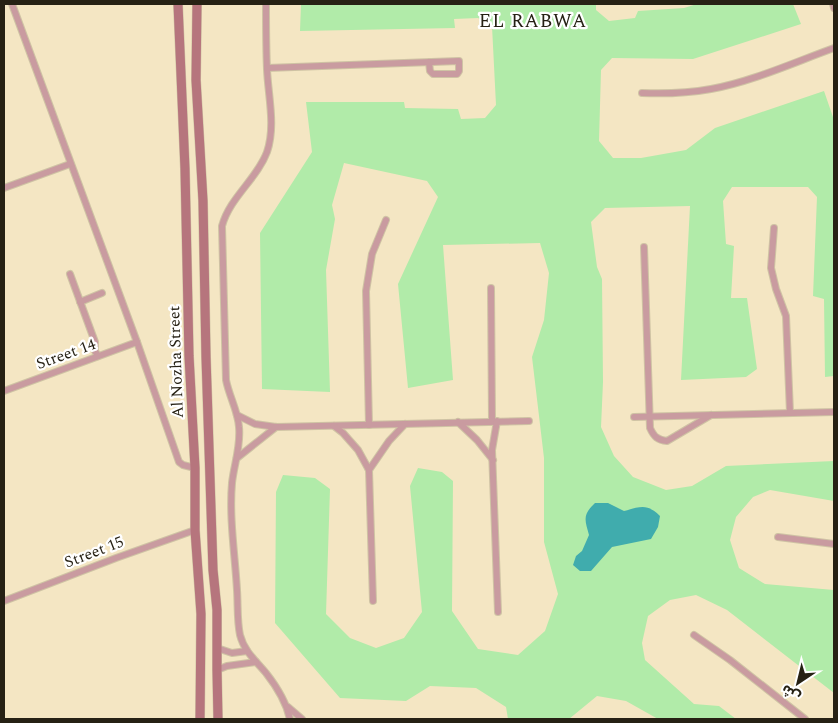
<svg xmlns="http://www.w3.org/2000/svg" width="838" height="723" font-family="Spectral,'Noto Sans Arabic',serif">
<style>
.green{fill:#b1eba9}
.water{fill:#40acad}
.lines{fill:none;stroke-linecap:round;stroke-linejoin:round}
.street-casing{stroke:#cfc3a4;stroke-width:8}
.secondary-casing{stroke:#cfc3a4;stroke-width:10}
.street{stroke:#c99ba0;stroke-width:6}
.secondary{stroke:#b6757d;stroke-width:9}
.labels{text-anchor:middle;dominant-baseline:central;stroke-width:4.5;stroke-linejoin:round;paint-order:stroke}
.street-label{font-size:16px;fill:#262114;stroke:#fff}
.quarter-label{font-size:19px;letter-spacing:1px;fill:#262114;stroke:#fff}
</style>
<rect width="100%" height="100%" fill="#f4e6c3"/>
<polygon class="green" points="301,4 596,4 596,10 609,21 635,18 638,11 684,8 697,4 793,4 801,24 693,59 612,58 601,70 599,141 613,158 641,158 686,150 715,128 824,91 834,120 834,376 825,377 824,299 813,296 817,197 808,187 732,187 723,201 726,244 734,246 731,298 747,298 757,369 746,377 681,380 690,206 605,208 591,222 597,267 602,279 603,382 601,427 614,456 633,477 666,490 692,486 726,466 834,461 834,501 770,490 753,497 736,517 730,540 739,568 765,584 834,590 834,693 727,610 696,595 670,600 648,616 642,643 645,660 694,704 719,706 736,719 658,719 626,701 597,696 569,719 508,719 506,707 476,688 430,686 406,701 340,698 275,623 276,492 283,475 315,478 330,489 326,614 350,638 376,648 404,638 422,612 410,486 418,468 442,472 453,481 452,611 478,649 518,655 545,631 558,594 544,542 544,458 532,357 544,320 549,273 540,243 443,245 453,380 408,388 398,284 438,197 427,181 344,163 332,205 335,219 326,270 330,392 262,389 260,233 312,152 306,102 404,102 405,108 458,109 461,119 485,118 496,105 492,26 478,18 454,19 455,28 300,31"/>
<path class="water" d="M595,503H608L624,511C640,507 647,503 660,516L658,527L651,539L612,547L591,571H580L573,565L576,556L582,551L589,535C585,520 582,515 595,503Z"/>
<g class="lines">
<g class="street-casing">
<g id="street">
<polyline points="12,4 137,342 179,462 183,465 195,468"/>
<path d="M266,4C266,25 266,47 267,69C268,95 276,126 267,152C257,179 230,197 222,226L226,380C229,396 238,411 239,427C241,447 234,464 232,483C229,518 235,555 237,590C238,605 237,621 240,635C244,651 256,661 266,673C277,687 286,701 290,719"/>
<polyline points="833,4 834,8"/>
<polyline points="267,68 459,61 459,71 457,74 433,74 430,71 429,62"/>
<path d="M642,93C665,94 688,93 711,89C751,82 795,62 834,48"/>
<polyline points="4,188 70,164"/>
<polyline points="774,228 771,268 776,289 786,316 790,413"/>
<path d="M644,247L650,428C654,437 658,440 667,441L711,415"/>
<polyline points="70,274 95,342 95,351 98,356"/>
<polyline points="491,288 492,421"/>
<polyline points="80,302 102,293"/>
<polyline points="4,391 137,342"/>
<polyline points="237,415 255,424 276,427 529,421"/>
<polyline points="634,417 834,412"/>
<polyline points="497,421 492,450 498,612"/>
<polyline points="458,422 477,440 493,460"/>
<polyline points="369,425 366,291 372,254 386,220"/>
<polyline points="334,426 343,433 358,450 369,470 373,601"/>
<polyline points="237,458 276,427"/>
<polyline points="369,470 389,441 405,424"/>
<polyline points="778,537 834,544"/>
<polyline points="4,601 116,558 195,530"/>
<polyline points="694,635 730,660 805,719"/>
<polyline points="217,648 232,653 247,651"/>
<polyline points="217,670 227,666 256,662"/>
<polyline points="288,707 302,719"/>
</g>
</g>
<g class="secondary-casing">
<g id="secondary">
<polyline points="178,4 185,169 189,356 195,468 195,530 201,614 200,719"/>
<polyline points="197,4 196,80 203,201 206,357 213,570 217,610 217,670 218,719"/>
</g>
</g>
<use href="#street" class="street"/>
<use href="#secondary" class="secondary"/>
</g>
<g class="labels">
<g class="street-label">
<text transform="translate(66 354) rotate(-20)">Street 14</text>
<text transform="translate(176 362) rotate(-92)">Al Nozha Street</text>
<text transform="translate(94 552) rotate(-21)">Street 15</text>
</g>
<g class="quarter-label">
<text x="533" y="21">EL RABWA</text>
</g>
</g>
<rect width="838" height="723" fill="none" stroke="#262114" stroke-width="10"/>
<g transform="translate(798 683) rotate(215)" stroke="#ffffff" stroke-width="4" paint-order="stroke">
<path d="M0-4L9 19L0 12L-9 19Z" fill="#262114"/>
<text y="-8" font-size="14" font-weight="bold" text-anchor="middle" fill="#262114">ش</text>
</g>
</svg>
